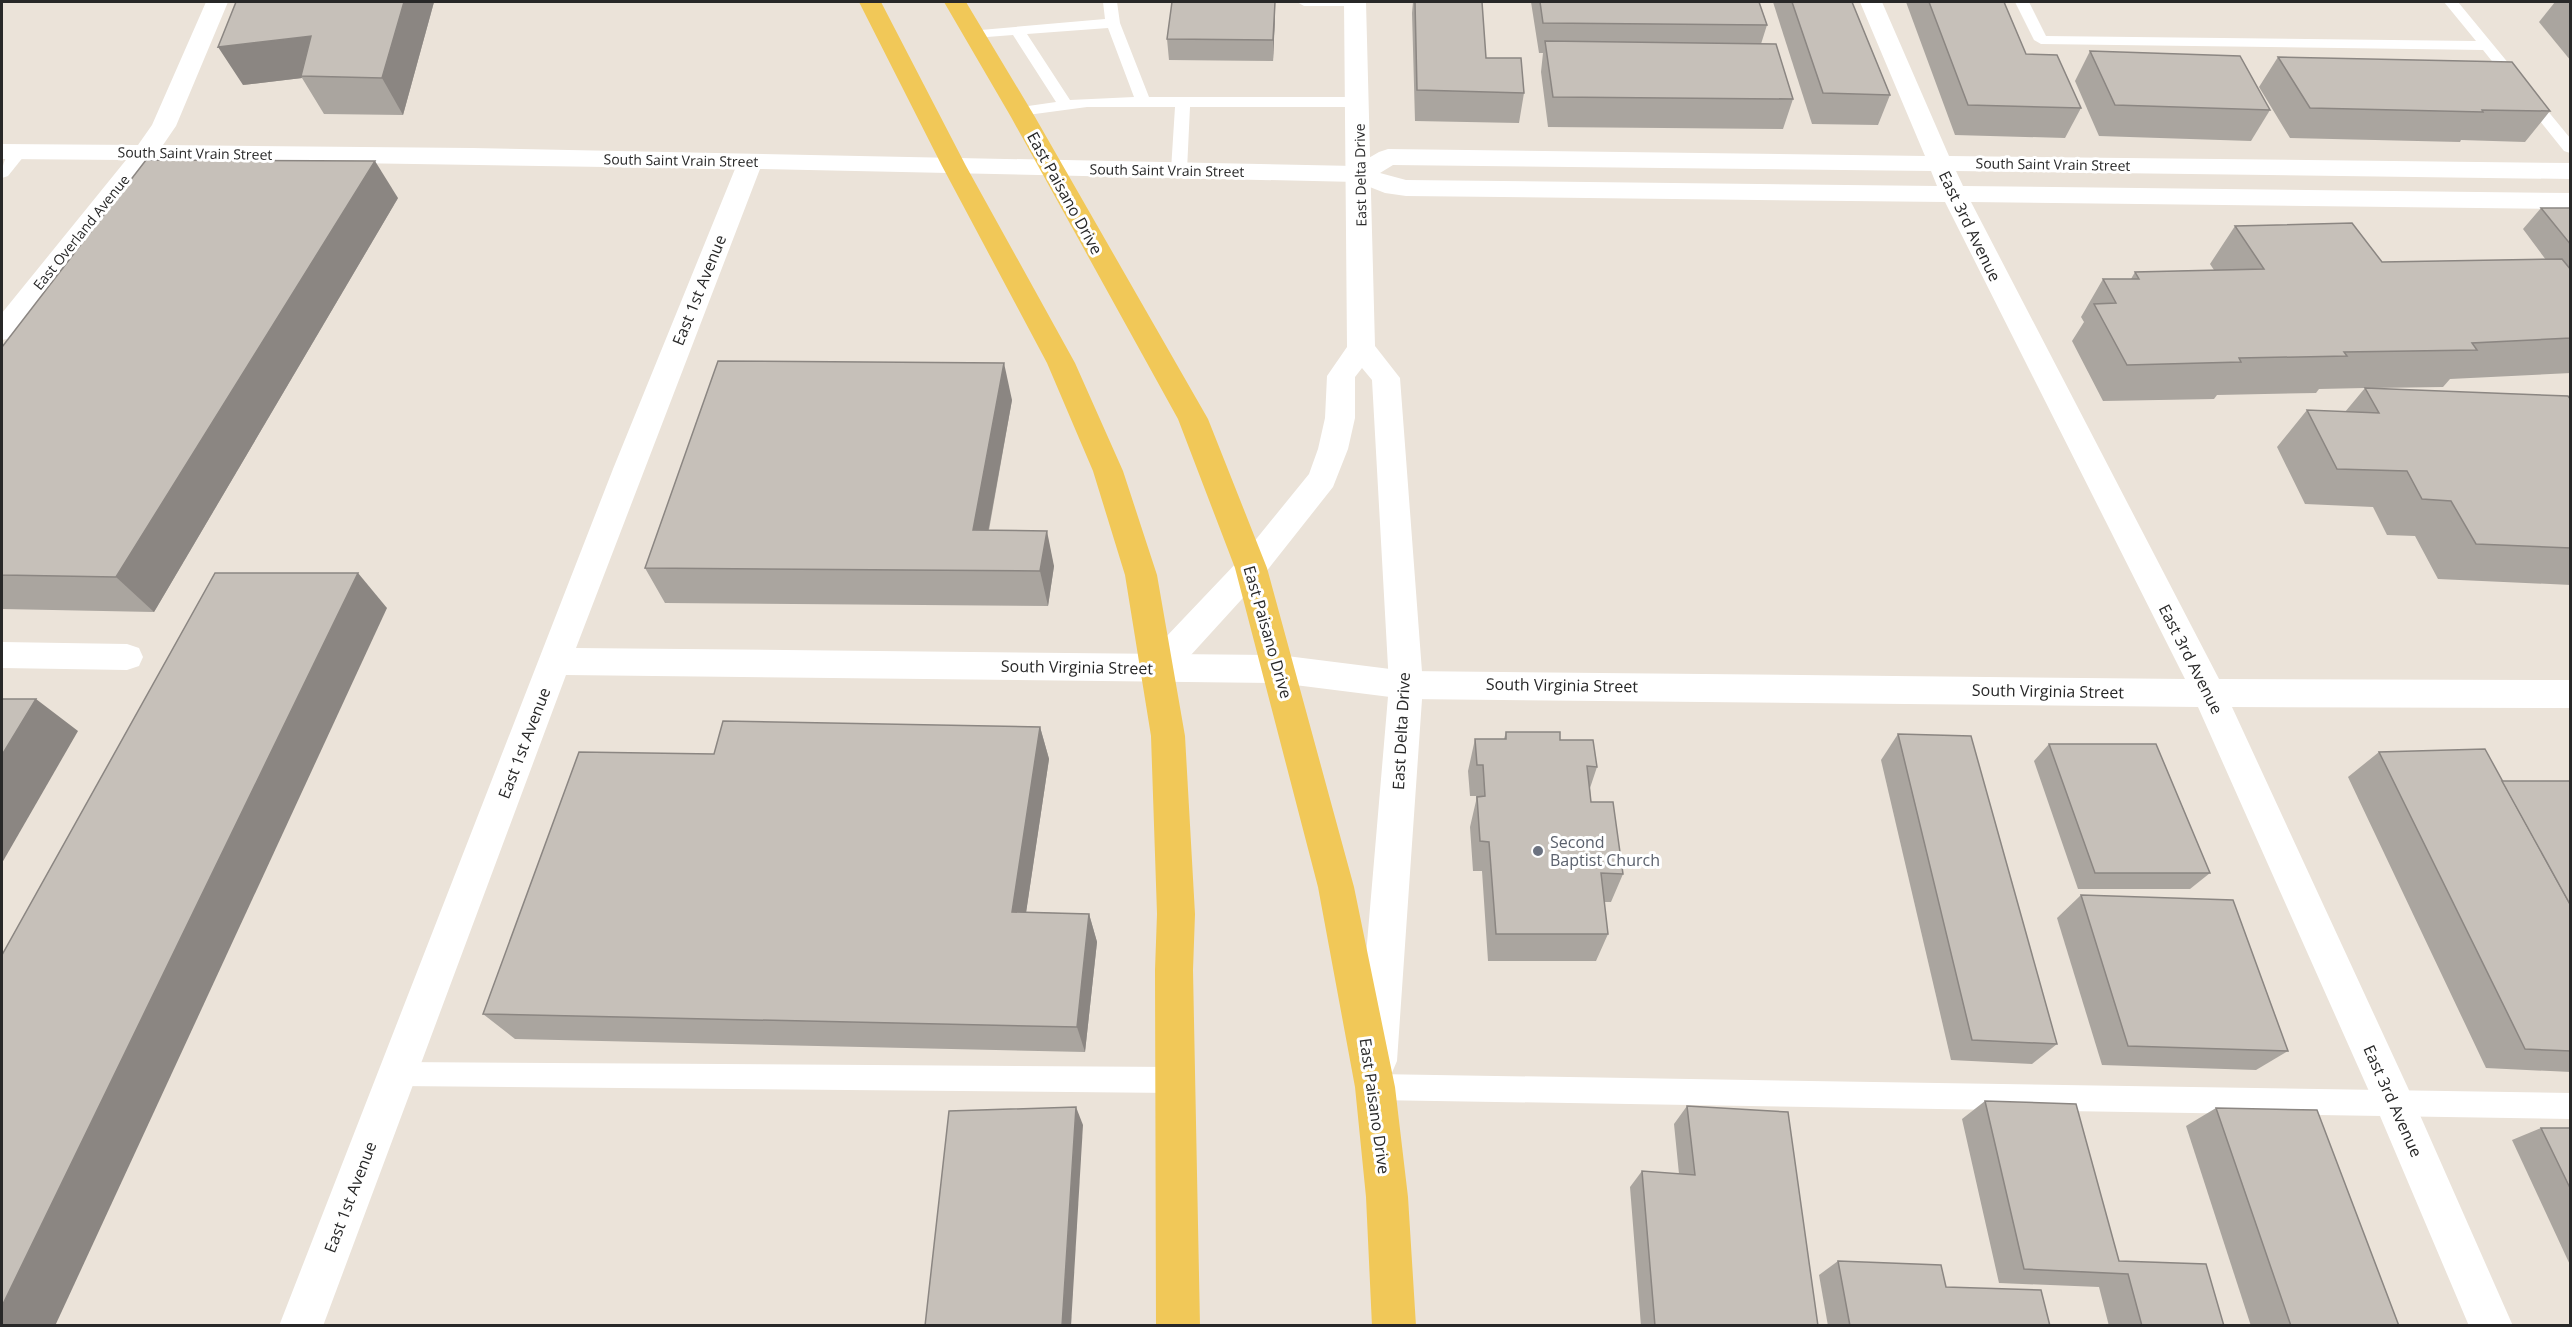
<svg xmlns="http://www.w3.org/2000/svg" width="2572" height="1327" font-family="'Open Sans',sans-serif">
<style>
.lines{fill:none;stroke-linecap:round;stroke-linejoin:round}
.service{fill:#fff;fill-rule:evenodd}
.minor{fill:#fff;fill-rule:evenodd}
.tertiary{fill:#fff;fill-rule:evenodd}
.primary{fill:#f1c858;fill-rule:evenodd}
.wall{fill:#aaa59f}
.shaded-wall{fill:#8b8682}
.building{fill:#c6c0b9;stroke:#8b8682;stroke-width:1.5}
.worship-dot{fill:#6b7280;stroke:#fff;stroke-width:2}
.labels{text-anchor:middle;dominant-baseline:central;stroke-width:6;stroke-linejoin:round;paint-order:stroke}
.far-street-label{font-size:14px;fill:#282828;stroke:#fff}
.street-label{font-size:16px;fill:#282828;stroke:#fff}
.worship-label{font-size:16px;fill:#5b616d;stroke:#fff;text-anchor:start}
</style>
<rect width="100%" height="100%" fill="#ebe3d9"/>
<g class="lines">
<g class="service">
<path d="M1103,2H1117L1120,23L1149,97H1358L1366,102L1358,107H1190L1187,170L1179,175L1171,170L1175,107H1087L1020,116L1015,114L1012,111L1015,108L1056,102L1013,35L974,38L967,34L969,31L1105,19ZM1108,28L1134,97L1070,100L1027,34Z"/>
<polygon points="1297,2 1362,2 1355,6 1304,6"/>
<polygon points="2015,2 2029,2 2046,36 2476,41 2444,2 2458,2 2570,138 2570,153 2564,151 2483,50 2041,44 2034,40"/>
<path d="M20,146L28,151L8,176L2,178C2,165 5,150 20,146Z"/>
<polygon points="398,1062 1175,1067 1184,1071 1188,1080 1184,1089 1175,1093 398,1086 389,1083 385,1074 389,1065"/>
<polygon points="1375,1074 2570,1093 2570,1119 1375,1100 1366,1096 1362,1087 1366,1078"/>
</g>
<g class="minor">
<path d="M206,2H228L176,126L163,145L472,148L1355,166L1379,152L1388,149L1925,156L1860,2H1882L1949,156L2570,163V179L1956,171L1963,186L2570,193V209L1971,202L2219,679L2570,680V708L2232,707L2408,1088L2513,1326H2469L2380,1116L2198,707L1406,699L1279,683L566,675L323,1326H279L613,469L735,169L152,160L12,338L2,340V313L126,160L2,159V144L138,145L152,125ZM1393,165L1931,171L1937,186L1406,180L1380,173ZM760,169L1357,182L1385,193L1406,196L1945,202L2185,679L1406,671L1279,655L576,648Z"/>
<polygon points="2,642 127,644 139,648 143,657 139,666 127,670 2,668"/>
</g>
<polygon class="tertiary" points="1344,2 1366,2 1375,346 1400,378 1423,685 1397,1061 1391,1075 1377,1080 1363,1075 1357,1061 1389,685 1372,380 1362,368 1355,377 1355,418 1348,449 1333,487 1262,577 1170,678 1158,682 1146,678 1141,668 1146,658 1240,559 1309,474 1318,449 1325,418 1327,376 1347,347"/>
<g class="primary">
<polygon points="859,2 881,2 966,166 1075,363 1123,471 1157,575 1185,736 1195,914 1193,970 1200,1326 1156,1326 1155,970 1157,914 1151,736 1125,575 1093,471 1047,363 942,166"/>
<polygon points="944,2 966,2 1035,117 1208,419 1267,568 1354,887 1395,1087 1408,1197 1416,1326 1372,1326 1366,1197 1355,1087 1318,887 1235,568 1178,419 1011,117"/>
</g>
</g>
<g class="wall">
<polygon points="434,2 403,115 324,114 302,78 243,85"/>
<polygon points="1413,2 1482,2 1486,58 1524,93 1519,123 1415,121 1412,13"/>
<polygon points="1531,2 1759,2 1767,25 1761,44 1793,99 1783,129 1548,127 1541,72 1543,53 1539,53"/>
<polygon points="1773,2 1852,2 1890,95 1878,125 1812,124"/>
<polygon points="1906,2 2004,2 2026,54 2081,108 2065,138 1955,135"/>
<polygon points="2555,2 2571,2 2571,61 2539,22"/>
<polygon points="1275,15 1273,61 1169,60 1167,39"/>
<polygon points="2090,51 2270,110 2251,141 2099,136 2075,81"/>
<polygon points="2278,57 2550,111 2525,142 2461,140 2460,142 2290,138 2259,87"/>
<polygon points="398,198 154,612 2,609 2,347"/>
<polygon points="2541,208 2571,208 2571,373 2450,379 2443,387 2372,388 2571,400 2571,585 2438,579 2415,536 2387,535 2373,507 2305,504 2277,447 2307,410 2345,412 2365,388 2319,389 2316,393 2217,395 2214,399 2103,401 2072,341 2084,322 2081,317 2103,279 2131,279 2135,272 2214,270 2210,264 2235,226 2382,262 2546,260 2523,229"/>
<polygon points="1012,400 989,530 1054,566 1048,606 665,603 645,568"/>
<polygon points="1040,727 1049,759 1026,912 1089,914 1097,942 1085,1052 515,1039 483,1014 714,754"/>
<polygon points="1506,732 1560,740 1597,767 1590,788 1591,802 1623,874 1611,902 1604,902 1608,934 1596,961 1488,961 1482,871 1473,871 1470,827 1476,801 1476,796 1470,796 1468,771 1475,739 1504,739"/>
<polygon points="1898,734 2057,1044 2032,1064 1951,1060 1881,760"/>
<polygon points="2049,744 2210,873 2190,889 2078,889 2034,761"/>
<polygon points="2379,752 2502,781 2571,781 2571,1072 2486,1068 2348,777"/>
<polygon points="2081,895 2288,1051 2256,1070 2102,1065 2057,918"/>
<polygon points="1985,1101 2119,1261 2224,1326 2109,1326 2099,1287 1999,1283 1962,1119"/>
<polygon points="1687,1106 1818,1326 1641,1326 1630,1187 1642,1171 1679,1174 1674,1124"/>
<polygon points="2216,1108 2399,1326 2251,1326 2186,1126"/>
<polygon points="2541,1128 2571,1128 2571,1267 2512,1140"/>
<polygon points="1838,1261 1946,1287 2050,1326 1828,1326 1819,1275"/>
</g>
<g class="shaded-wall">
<polygon points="404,2 434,2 403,115 382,78"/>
<polygon points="1275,2 1275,15 1273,61 1273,40"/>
<polygon points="311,36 301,76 302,78 243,85 218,47"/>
<polygon points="375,161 398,198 154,612 116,577"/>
<polygon points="1004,363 1012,400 982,565 973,530"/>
<polygon points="1047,531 1054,566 1048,606 1040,571"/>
<polygon points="358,573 387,608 55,1326 2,1326 2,1306"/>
<polygon points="36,699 78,731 2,863 2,755"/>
<polygon points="1040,727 1049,759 1022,940 1012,912"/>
<polygon points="1089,914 1097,942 1085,1052 1077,1027"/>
<polygon points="1076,1107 1083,1125 1071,1326 1062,1326"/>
</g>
<g class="building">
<polygon points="236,2 404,2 382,78 301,76 311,36 218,47"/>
<polygon points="1172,2 1275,2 1273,40 1167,39"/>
<polygon points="1415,2 1482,2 1486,58 1521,58 1524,93 1417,90"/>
<polygon points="1540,2 1759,2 1767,25 1543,23"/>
<polygon points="1792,2 1852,2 1890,95 1823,93"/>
<polygon points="1929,2 2004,2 2026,54 2057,55 2081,108 1968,105"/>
<polygon points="1545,41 1776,44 1793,99 1553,97"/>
<polygon points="2090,51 2240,56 2270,110 2115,105"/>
<polygon points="2278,57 2512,62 2550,111 2482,110 2483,112 2310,108"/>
<polygon points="146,160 375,161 116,577 2,575 2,347"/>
<polygon points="2541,208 2571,208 2571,245"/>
<polygon points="2352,223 2382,262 2562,259 2571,270 2571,338 2472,343 2477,350 2344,352 2347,356 2239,358 2241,362 2127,365 2094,304 2116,303 2103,279 2139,279 2135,272 2264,269 2235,226"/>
<polygon points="718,361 1004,363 973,530 1047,531 1040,571 645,568"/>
<polygon points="2365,388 2568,396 2571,400 2571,548 2476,544 2451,501 2422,499 2407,471 2337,469 2307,410 2379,413"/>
<polygon points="215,573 358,573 2,1306 2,955"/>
<polygon points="2,699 36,699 2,755"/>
<polygon points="723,721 1040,727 1012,912 1089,914 1077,1027 483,1014 579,752 714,754"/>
<polygon points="1506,732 1560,732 1560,740 1593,740 1597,767 1587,766 1591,802 1613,802 1623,874 1601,873 1608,934 1496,934 1489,842 1480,841 1477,797 1485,796 1483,765 1477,765 1475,739 1506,739"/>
<polygon points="1898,734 1971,736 2057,1044 1972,1040"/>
<polygon points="2049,744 2156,744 2210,873 2095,873"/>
<polygon points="2485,749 2571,906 2571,1051 2525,1049 2379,752"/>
<polygon points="2502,781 2571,781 2571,906"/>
<polygon points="2081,895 2233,900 2288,1051 2128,1046"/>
<polygon points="1985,1101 2076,1104 2119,1261 2206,1264 2224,1326 2142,1326 2128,1274 2024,1269"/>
<polygon points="1687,1106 1788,1112 1818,1326 1655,1326 1642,1171 1695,1175"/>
<polygon points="1076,1107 1062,1326 925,1326 949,1111"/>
<polygon points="2216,1108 2317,1110 2399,1326 2291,1326"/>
<polygon points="2541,1128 2571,1128 2571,1190"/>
<polygon points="1838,1261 1941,1265 1946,1287 2041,1290 2050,1326 1850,1326"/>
</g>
<circle class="worship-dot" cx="1538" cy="851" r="6"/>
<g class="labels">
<g class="far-street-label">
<text transform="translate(195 153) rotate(1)">South Saint Vrain Street</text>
<text transform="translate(681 160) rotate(1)">South Saint Vrain Street</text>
<text transform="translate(2053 164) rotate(1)">South Saint Vrain Street</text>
<text transform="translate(1167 170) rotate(1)">South Saint Vrain Street</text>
<text transform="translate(1360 175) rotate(-91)">East Delta Drive</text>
<text transform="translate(81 232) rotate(-51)">East Overland Avenue</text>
</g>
<g class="street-label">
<text transform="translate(1065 193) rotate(61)">East Paisano Drive</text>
<text transform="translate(1970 226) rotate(64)">East 3rd Avenue</text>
<text transform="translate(699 290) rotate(-68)">East 1st Avenue</text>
<text transform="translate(1268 632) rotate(74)">East Paisano Drive</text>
<text transform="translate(2191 659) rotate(63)">East 3rd Avenue</text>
<text transform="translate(1077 667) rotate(1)">South Virginia Street</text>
<text transform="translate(1562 685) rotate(1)">South Virginia Street</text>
<text transform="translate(2048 691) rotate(1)">South Virginia Street</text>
<text transform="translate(1401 731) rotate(-87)">East Delta Drive</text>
<text transform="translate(524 743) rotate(-69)">East 1st Avenue</text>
<text transform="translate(2393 1101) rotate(66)">East 3rd Avenue</text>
<text transform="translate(1375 1106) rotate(82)">East Paisano Drive</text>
<text transform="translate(350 1197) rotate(-69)">East 1st Avenue</text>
</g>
<g class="worship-label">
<text x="1550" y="842">Second<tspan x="1550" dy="18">Baptist Church</tspan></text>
</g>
</g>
<rect width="2572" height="1327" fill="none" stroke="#282828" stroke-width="6"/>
</svg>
